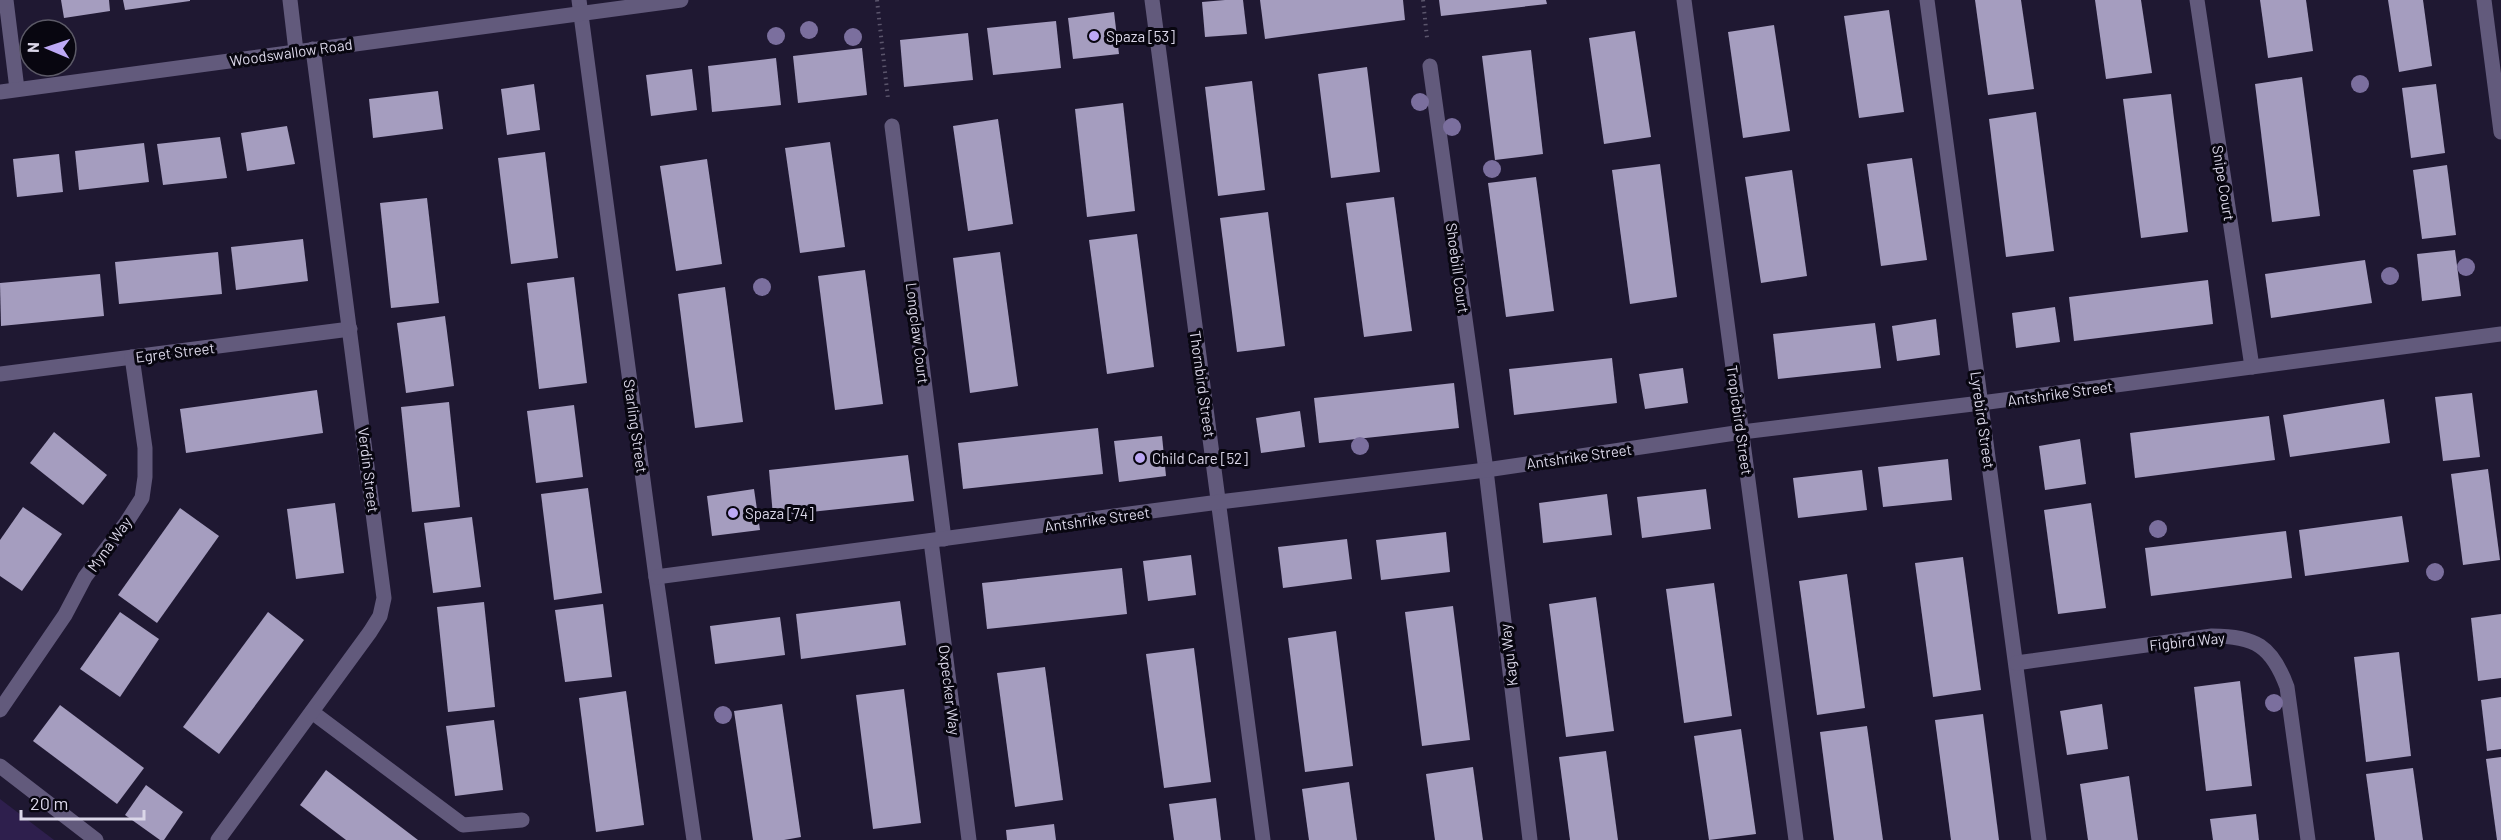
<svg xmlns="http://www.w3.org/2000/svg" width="2501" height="840" font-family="Barlow,sans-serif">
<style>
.green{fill:#2e1f4d}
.building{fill:#a59dbf}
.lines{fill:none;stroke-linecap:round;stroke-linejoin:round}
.path{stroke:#5b556c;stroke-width:4;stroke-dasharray:1.5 4.5;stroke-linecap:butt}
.street{stroke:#625a7c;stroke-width:15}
.tree{fill:#7b6f9e}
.poi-dot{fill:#bda9f5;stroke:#080610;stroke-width:2}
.labels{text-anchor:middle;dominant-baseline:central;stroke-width:6;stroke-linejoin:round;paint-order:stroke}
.poi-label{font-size:15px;fill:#dbd7e9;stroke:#080610;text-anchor:start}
.street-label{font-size:15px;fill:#dbd7e9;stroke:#080610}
</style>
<rect width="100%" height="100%" fill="#1f1832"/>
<polygon class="green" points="0,799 54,840 0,840"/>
<g class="building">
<polygon points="61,0 109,0 110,11 64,18"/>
<polygon points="123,0 190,0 190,1 125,10"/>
<polygon points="1225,0 1243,0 1247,34 1205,37 1202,2"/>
<polygon points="1260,0 1403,0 1405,20 1265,39"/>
<polygon points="1439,0 1546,0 1547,4 1441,16"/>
<polygon points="1975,0 2021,0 2034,89 1988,95"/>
<polygon points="2095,0 2141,0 2152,73 2106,79"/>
<polygon points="2260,0 2306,0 2313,51 2268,58"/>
<polygon points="2388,0 2423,0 2432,66 2399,72"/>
<polygon points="1889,10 1904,112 1859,118 1844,16"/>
<polygon points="1114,12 1119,54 1073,59 1068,18"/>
<polygon points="1056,21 1061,68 993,75 987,28"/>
<polygon points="1774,25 1790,131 1743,138 1728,32"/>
<polygon points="1635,31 1651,137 1604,144 1589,38"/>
<polygon points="968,33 973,80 904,87 900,40"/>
<polygon points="862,48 867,95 798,103 793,56"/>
<polygon points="1531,50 1543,154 1495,160 1482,56"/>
<polygon points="776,58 781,105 712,112 708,66"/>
<polygon points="1367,67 1380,172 1331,178 1318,74"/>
<polygon points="692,69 697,110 651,116 646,75"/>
<polygon points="2302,77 2320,216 2272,222 2255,84"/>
<polygon points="1252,81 1265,190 1218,196 1205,87"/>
<polygon points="534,84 540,130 507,135 501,89"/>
<polygon points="2436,84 2445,153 2411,158 2402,88"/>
<polygon points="438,91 443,129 373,138 369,99"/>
<polygon points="2171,94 2188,232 2141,238 2123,99"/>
<polygon points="1123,103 1135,211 1087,217 1075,109"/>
<polygon points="2036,112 2054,251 2006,257 1989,119"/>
<polygon points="998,119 1013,224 968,231 953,126"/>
<polygon points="287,126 295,164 247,171 241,133"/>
<polygon points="220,137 227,178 163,185 157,144"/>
<polygon points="830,142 845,247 800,253 785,148"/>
<polygon points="144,143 149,182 79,190 75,151"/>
<polygon points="545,152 558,258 511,264 498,158"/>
<polygon points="59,154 63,192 17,197 13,159"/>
<polygon points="1912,158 1927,260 1881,266 1867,164"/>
<polygon points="707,159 722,264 676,271 660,166"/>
<polygon points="1660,164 1677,297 1630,304 1612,170"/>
<polygon points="2447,165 2456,235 2422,239 2413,170"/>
<polygon points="1792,170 1807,276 1761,283 1745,177"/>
<polygon points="1536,177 1554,311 1506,317 1488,183"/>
<polygon points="1394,197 1412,331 1364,337 1346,203"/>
<polygon points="427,198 439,303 391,308 380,203"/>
<polygon points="1268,212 1285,346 1237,352 1220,218"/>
<polygon points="1137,234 1154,367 1107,374 1089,240"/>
<polygon points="303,239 308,281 236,290 231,247"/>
<polygon points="2455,250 2461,296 2422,301 2417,254"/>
<polygon points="218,252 222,294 119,304 115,262"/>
<polygon points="1000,252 1018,386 970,393 953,258"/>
<polygon points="2365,260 2372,303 2271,318 2265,274"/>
<polygon points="865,270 883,404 835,410 818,276"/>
<polygon points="100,274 104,316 1,326 0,283"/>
<polygon points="574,277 587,383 539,389 527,283"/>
<polygon points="2208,280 2213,324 2074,341 2069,297"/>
<polygon points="725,287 743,422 695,428 678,294"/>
<polygon points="2055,307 2060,342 2016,348 2012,313"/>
<polygon points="445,316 454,386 406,393 397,323"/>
<polygon points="1936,319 1940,355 1897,361 1892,326"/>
<polygon points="1875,323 1881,368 1778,379 1773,334"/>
<polygon points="1612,358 1617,403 1514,415 1509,369"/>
<polygon points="1683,368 1688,403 1645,409 1639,374"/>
<polygon points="1454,383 1459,428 1319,443 1314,398"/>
<polygon points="317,390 323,433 186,453 180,409"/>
<polygon points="2472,393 2480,457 2443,461 2435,397"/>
<polygon points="2384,399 2390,443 2290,457 2283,415"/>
<polygon points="449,402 460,507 412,512 401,407"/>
<polygon points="574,405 583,477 536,483 527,411"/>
<polygon points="1300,411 1305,447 1261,453 1256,418"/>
<polygon points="2269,416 2275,460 2135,478 2130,433"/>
<polygon points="1098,428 1103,474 963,489 958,443"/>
<polygon points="54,432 107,475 83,505 30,463"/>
<polygon points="1162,436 1166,476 1119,482 1114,441"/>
<polygon points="2080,439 2086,484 2045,490 2039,446"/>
<polygon points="908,455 914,501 773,516 769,470"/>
<polygon points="1948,459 1952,500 1883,507 1878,467"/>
<polygon points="2488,469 2500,560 2463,565 2451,474"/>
<polygon points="1862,470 1867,510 1798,518 1793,478"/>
<polygon points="588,488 602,593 554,600 541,494"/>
<polygon points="754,489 760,530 712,536 707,496"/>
<polygon points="1706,489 1711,529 1642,538 1637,497"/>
<polygon points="1607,494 1612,535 1543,543 1539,503"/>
<polygon points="335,503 344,573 296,579 287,509"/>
<polygon points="2091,503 2106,608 2058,614 2044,510"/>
<polygon points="23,507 62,534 22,591 0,576 0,540"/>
<polygon points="180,508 219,536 157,623 118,595"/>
<polygon points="2402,516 2409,562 2305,576 2299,530"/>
<polygon points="472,517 481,587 433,593 424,523"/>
<polygon points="2286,531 2292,578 2151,596 2145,548"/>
<polygon points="1446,532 1450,572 1381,580 1376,540"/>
<polygon points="1347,539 1352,579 1283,588 1278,547"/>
<polygon points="1191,555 1196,595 1148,601 1143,561"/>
<polygon points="1963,557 1981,690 1933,697 1915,563"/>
<polygon points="1122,568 1127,614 987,629 982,583"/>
<polygon points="1847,574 1865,708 1817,715 1799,581"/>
<polygon points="1714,583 1732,716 1684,723 1666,589"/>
<polygon points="1596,597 1614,731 1566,737 1549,604"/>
<polygon points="900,601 906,645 801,659 796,614"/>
<polygon points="484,602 495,707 448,712 437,607"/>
<polygon points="603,604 612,677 565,682 555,610"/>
<polygon points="1453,606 1470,740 1422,746 1405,612"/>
<polygon points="120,612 159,639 120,697 80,669"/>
<polygon points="268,612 304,640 219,754 183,727"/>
<polygon points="2501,614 2501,678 2478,681 2471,618"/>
<polygon points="780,617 785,655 715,664 710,626"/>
<polygon points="1336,631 1353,766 1305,772 1288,638"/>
<polygon points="1194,648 1211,782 1164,788 1146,654"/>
<polygon points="2399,652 2411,756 2366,762 2354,657"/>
<polygon points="1045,667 1063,800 1015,807 997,673"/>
<polygon points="2240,681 2252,786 2206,791 2194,687"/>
<polygon points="904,689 921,823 873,829 856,695"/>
<polygon points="626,691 644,825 596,832 579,698"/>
<polygon points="2501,697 2501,749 2487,751 2481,700"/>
<polygon points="782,704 801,837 784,840 753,840 734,711"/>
<polygon points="2102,704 2108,749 2067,755 2060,711"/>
<polygon points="60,705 144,768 117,804 33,741"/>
<polygon points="1983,714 1999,840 1951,840 1935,720"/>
<polygon points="494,720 503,790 455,796 446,726"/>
<polygon points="1867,726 1883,840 1834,840 1820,732"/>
<polygon points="1741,729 1756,834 1709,840 1694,736"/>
<polygon points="1606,751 1618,840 1570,840 1559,757"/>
<polygon points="2501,757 2501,840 2497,840 2486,759"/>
<polygon points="1473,767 1483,840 1435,840 1426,774"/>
<polygon points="2413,768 2423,840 2375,840 2366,774"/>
<polygon points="326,770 418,840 346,840 300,805"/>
<polygon points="2129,776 2138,840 2088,840 2080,784"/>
<polygon points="1349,782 1357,840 1309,840 1302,789"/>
<polygon points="146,785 183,812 164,840 160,840 125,815"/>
<polygon points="1216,798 1221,840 1174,840 1169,804"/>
<polygon points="2256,814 2259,840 2213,840 2210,819"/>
<polygon points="1054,824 1056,840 1007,840 1006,830"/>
</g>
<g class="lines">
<g class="path">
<polyline points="877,0 888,99"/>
<polyline points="1423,0 1427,38"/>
</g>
<g class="street">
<polyline points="6,0 17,89"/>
<polyline points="290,0 296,51"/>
<polyline points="579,0 656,577 694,840"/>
<polyline points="1152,0 1263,840"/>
<polyline points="1684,0 1796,840"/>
<polyline points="1927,0 2039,840"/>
<polyline points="2197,0 2252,367"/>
<polyline points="2484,0 2501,132"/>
<polyline points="1430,66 1486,470 1530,840"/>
<polyline points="0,92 681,0"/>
<polyline points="892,126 944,539"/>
<polyline points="0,374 350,329"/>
<polyline points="931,541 969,840"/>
<polyline points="656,577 1219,502 1486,470 1742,432 1981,403 2501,334"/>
<path d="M2016,663L2212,636C2255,636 2272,646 2287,687L2308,840"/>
<polyline points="0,710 65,615 85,577 126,523 142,498 145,477 145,448 132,357"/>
<polyline points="312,712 463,825 522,820"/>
<polyline points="0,766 96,840"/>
<polyline points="218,840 370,632 380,616 384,598 313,49"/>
</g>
</g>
<g class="tree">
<circle cx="809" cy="30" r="9"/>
<circle cx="776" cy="36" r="9"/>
<circle cx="853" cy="37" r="9"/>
<circle cx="2360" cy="84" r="9"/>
<circle cx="1420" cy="102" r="9"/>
<circle cx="1452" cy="127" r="9"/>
<circle cx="1492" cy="169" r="9"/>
<circle cx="2466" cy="267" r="9"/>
<circle cx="2390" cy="276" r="9"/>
<circle cx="762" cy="287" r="9"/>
<circle cx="1360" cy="446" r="9"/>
<circle cx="2158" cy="529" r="9"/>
<circle cx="2435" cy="572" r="9"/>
<circle cx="2274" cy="703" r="9"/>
<circle cx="723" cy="715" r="9"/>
</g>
<g class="poi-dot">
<circle cx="1094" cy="36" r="6"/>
<circle cx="1140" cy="458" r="6"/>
<circle cx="733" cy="513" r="6"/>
</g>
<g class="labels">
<g class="poi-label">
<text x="1106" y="36">Spaza [53]</text>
<text x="1152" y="458">Child Care [52]</text>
<text x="745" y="513">Spaza [74]</text>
</g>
<g class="street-label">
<text transform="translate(291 52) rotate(-8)">Woodswallow Road</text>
<text transform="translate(2224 183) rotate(81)">Snipe Court</text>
<text transform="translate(1458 268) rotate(82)">Shoebill Court</text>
<text transform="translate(918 333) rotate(83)">Longclaw Court</text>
<text transform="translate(175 352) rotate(-7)">Egret Street</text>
<text transform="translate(1203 384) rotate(82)">Thornbird Street</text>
<text transform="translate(2060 393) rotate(-8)">Antshrike Street</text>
<text transform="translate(1740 420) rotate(82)">Tropicbird Street</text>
<text transform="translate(1983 420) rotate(82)">Lyrebird Street</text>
<text transform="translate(636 426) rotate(82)">Starling Street</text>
<text transform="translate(1579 456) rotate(-8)">Antshrike Street</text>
<text transform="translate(369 470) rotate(83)">Verdin Street</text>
<text transform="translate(1097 519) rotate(-8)">Antshrike Street</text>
<text transform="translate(109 544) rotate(-54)">Myna Way</text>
<text transform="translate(2187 641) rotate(-6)">Figbird Way</text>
<text transform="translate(1508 655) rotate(-97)">Kagu Way</text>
<text transform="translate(950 690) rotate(83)">Oxpecker Way</text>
</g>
</g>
<g transform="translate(48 48) rotate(272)"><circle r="28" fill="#080610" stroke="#5c5a67" stroke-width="1.5"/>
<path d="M0-4.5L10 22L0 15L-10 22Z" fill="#bda9f5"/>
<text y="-9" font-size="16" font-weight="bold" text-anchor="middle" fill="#dbd7e9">N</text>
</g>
<path d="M21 810v9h123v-9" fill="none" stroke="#dbd7e9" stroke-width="3"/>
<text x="30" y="810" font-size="18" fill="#dbd7e9" stroke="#080610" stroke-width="4.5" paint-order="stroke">20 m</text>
</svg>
